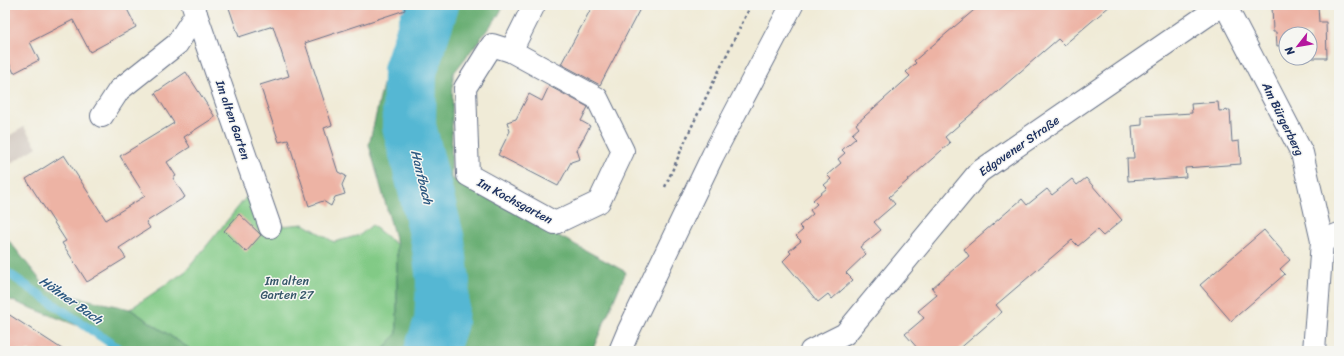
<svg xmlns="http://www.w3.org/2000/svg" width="1344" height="356" font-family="Sriracha,sans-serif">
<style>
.industrial{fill:#cdc2b9}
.green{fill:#82ca86;stroke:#4e7c72}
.forest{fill:#69ae73;stroke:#426e68}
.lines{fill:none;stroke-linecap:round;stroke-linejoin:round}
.stream{stroke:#55b7d3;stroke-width:9}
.river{stroke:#55b7d3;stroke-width:54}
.building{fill:#edb3a4}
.minor-casing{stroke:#667188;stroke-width:24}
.major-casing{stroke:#667188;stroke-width:24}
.path{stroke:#667188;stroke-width:2.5;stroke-dasharray:3 3;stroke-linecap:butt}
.minor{stroke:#fff;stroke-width:22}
.major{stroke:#fff;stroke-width:22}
.labels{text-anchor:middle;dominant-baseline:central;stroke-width:3;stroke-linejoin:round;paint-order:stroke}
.street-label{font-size:12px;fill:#1b2f5e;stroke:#f6f6f2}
.park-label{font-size:12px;fill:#355668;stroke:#f6f6f2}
.water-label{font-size:13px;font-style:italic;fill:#2c5881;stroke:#f6f6f2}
</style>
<rect width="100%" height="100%" fill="#f6f6f2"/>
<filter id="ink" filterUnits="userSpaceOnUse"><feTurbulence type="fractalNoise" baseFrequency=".025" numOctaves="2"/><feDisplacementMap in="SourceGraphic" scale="8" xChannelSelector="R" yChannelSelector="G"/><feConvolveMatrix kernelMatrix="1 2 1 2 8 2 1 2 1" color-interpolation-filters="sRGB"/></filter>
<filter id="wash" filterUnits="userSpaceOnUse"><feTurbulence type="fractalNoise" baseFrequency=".012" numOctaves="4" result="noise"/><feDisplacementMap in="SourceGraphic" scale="16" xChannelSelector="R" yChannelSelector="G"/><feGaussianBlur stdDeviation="0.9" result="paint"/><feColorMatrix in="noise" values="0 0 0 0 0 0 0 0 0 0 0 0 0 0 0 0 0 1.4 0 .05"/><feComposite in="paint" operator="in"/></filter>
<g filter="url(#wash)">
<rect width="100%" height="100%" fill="#f0ebd7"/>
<polygon class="industrial" points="24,127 37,147 5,167 5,138"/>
<polygon class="green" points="248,195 270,227 304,224 334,242 360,235 372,225 397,245 397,334 382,351 193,351 130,309 186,271"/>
<g class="forest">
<polygon points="407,5 504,5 498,16 453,74 451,178 626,272 592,351 382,351 397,333 397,245 369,145 392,46"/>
<polygon points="5,238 10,242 49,291 130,309 193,351 117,351 89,330 5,298"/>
</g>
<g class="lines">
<polyline class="stream" points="5,271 122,351"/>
<polyline class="river" points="431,351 441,322 443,281 438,241 409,126 410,71 432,5"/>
</g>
<g id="blocks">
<g class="building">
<polygon points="5,5 125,5 136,27 90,52 73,20 30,42 39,60 14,73 5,55"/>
<polygon points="228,5 404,5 405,10 305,43 332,125 324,128 338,172 346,176 342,185 345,194 335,197 331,206 323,201 309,206 288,140 279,142 260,85 289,76 273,26 239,37"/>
<polygon points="593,5 642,5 600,85 561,64"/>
<polygon points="980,5 1111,5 1064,45 1058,39 945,137 950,143 889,197 895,204 874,222 881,230 860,247 866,254 846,273 853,280 832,299 828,294 818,302 783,261 791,253 789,251 801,241 796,236 803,230 799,226 813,214 810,210 817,204 813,200 827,188 824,185 831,179 827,175 841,163 838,159 845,153 842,150 856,138 852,134 859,128 856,124 910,76 906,72 916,63 914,61"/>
<polygon points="1272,5 1318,5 1319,22 1326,22 1327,58 1303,58 1310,58 1310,34 1286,34 1286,45 1277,46 1276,32 1273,32"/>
<polygon points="186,72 215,117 184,137 190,147 167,162 176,176 173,178 185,197 146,222 150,228 119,248 126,258 87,282 62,243 66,241 26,179 64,155 106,220 145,196 120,156 174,123 155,93"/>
<polygon points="549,86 588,107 581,121 590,126 577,150 580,159 571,162 558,186 498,155 510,131 507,122 516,119 529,94 542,101"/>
<polygon points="1218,102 1219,111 1230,110 1232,142 1239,141 1241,164 1185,168 1186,177 1128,181 1127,158 1134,158 1132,126 1142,125 1142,116 1192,113 1191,104"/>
<polygon points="1086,178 1122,220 1103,236 1097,230 1078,246 1072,240 996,305 1002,312 957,351 920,351 905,334 924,318 918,311 937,295 932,288 969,256 964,249 1022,199 1027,205 1047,189 1052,195 1072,179 1077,185"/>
<polygon points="239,214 261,235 246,252 224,231"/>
<polygon points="1264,230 1290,260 1280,269 1285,274 1231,321 1200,285"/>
<polygon points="5,312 65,351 5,351"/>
</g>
</g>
</g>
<g filter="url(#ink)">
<use href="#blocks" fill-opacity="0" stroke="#667188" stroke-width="1"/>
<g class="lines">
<g class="minor-casing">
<g id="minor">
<polyline points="1225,5 1302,153 1322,241 1314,351"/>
<polyline points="196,14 270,227"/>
<polygon points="492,45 511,51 597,98 623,151 599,202 555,223 468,175 465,88"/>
<polyline points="511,51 534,5"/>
<polyline points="102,116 119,90 177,44 196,14 193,5"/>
<polyline points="1322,241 1339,234"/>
<polyline points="811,351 845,334 979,172 1222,5"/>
</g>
</g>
<g class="major-casing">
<polyline id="major" points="620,351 628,332 713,155 792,5"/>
</g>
<polyline class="path" points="665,187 691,128 751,5"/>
<use href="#minor" class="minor"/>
<use href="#major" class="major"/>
</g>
</g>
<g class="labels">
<g class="street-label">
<text transform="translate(1283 119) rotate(64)">Am Bürgerberg</text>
<text transform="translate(233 120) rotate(71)">Im alten Garten</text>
<text transform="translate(1019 146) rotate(-35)">Edgovener Straße</text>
<text transform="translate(515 201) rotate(28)">Im Kochsgarten</text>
</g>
<g class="park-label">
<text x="287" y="281">Im alten<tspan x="287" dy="14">Garten 27</tspan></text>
</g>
<g class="water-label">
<text transform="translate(422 177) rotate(76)">Hanfbach</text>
<text transform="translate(71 300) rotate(35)">Höhner Bach</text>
</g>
</g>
<rect width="1344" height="356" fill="none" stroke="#f6f6f2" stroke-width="20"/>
<g transform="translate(1298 46) rotate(239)"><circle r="19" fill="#f6f6f2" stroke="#9ea6b7"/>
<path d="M0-3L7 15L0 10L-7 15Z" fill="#b5179e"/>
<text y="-6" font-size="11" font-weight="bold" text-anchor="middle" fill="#1b2f5e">N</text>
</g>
</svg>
